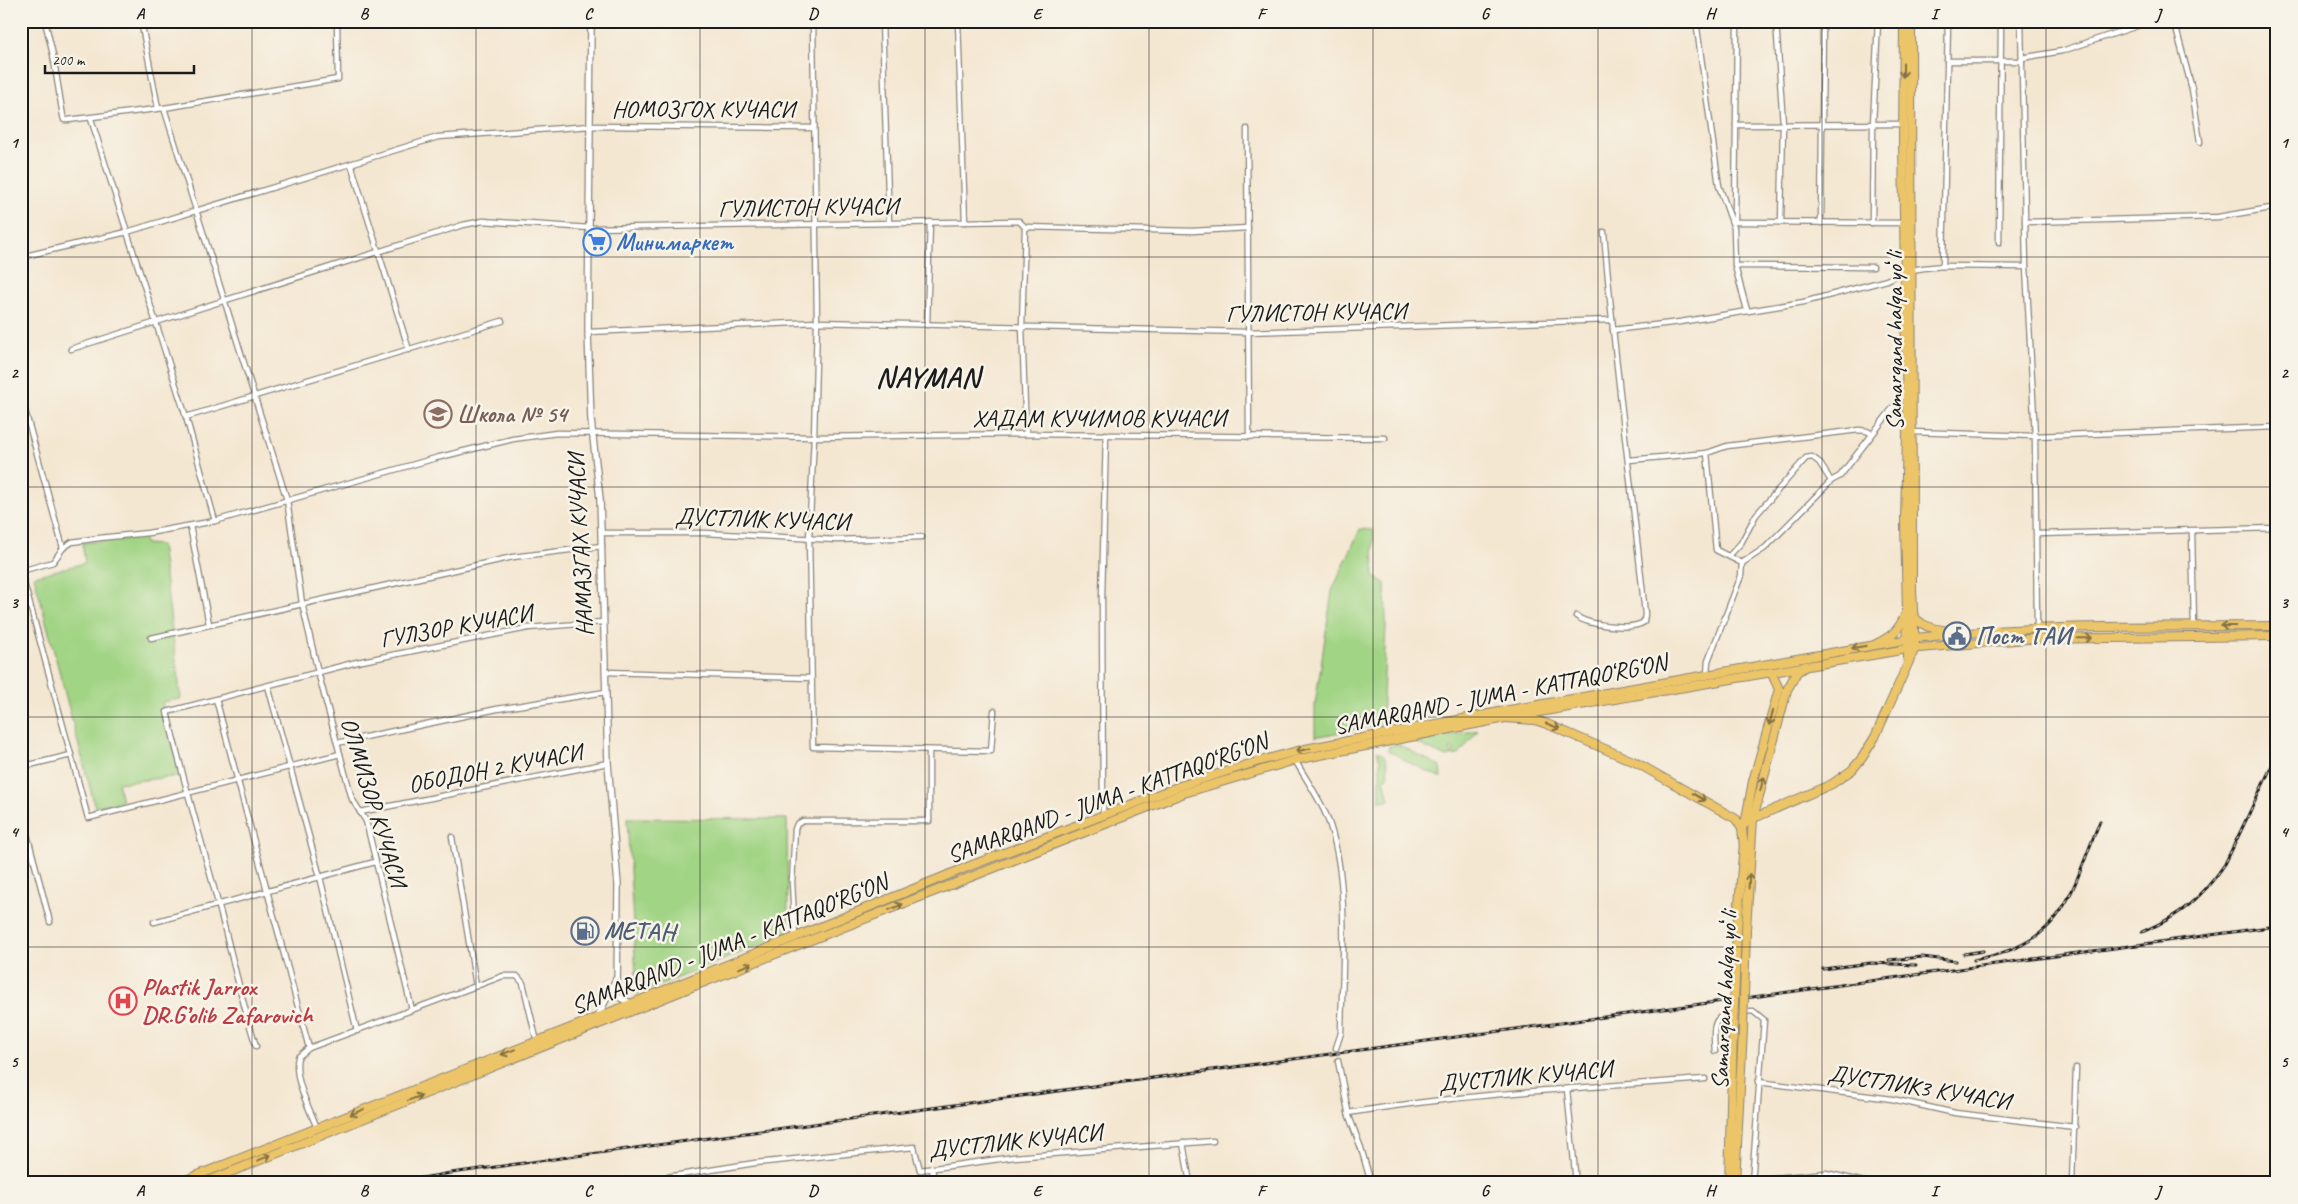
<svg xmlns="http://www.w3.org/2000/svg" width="2298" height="1204" font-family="Caveat,sans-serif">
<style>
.green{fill:#a1d484;stroke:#5e7850}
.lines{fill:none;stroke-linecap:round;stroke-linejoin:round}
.minor-casing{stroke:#888277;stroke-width:7}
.tertiary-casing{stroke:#888277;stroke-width:8}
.primary-casing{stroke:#888277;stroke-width:10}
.trunk-casing{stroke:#888277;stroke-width:10}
.minor{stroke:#fff;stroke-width:4.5}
.tertiary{stroke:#fff;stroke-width:5.5}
.primary{stroke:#edc569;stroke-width:8}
.trunk{stroke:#edc569;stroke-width:8}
.rail-casing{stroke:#1c1c1c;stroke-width:3}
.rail{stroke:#f7f3e8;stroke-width:1;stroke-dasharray:4;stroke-linecap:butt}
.trunk-bridge-casing{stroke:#888277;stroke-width:10;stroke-linecap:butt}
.trunk-bridge{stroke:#edc569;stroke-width:8}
.oneway{stroke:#847042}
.grid{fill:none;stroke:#1c1c1c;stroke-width:1;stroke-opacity:0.55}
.labels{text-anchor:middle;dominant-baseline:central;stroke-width:5;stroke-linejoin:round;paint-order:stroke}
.street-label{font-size:24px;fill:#1c1c1c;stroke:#f7f3e8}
.shop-label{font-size:24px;font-weight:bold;fill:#366cbe;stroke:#f7f3e8;text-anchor:start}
.education-label{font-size:24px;font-weight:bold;fill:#785e54;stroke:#f7f3e8;text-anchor:start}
.service-label{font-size:24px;font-weight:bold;fill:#4e5e75;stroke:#f7f3e8;text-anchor:start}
.health-label{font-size:24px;font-weight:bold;fill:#be3a42;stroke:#f7f3e8;text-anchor:start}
.district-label{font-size:29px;font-weight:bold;letter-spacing:1px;fill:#1c1c1c;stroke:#f7f3e8}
.neatline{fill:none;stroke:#1c1c1c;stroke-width:2}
.grid-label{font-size:16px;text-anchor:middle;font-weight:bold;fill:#1c1c1c}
</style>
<rect width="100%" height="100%" fill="#f7f3e8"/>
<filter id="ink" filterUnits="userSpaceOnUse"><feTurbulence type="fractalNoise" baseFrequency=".02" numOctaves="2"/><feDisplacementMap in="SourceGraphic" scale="10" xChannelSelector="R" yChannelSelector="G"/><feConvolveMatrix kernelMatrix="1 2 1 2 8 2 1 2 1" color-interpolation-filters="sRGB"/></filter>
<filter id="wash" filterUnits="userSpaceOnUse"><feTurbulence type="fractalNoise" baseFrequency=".0096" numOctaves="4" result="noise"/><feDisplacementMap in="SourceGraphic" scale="20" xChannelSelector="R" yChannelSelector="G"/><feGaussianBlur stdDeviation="1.12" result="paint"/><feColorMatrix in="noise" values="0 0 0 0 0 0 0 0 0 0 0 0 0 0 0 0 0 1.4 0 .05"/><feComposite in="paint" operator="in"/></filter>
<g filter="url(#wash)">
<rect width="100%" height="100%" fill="#f4e7d2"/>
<g class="green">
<polygon points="1360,529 1373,530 1374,577 1385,583 1386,624 1382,724 1315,737 1315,705 1332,591"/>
<polygon points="142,537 146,544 161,545 181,699 162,702 180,776 118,783 122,801 95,807 34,576 85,563 82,543"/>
<polygon points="1478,730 1459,755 1453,756 1454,749 1450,749 1452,756 1446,757 1414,742"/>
<polygon points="1397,744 1440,766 1441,778 1408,762 1388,750 1389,746"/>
<path d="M1377,751C1389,755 1387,766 1388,777L1384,778L1389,800L1380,801V761Z"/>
<polygon points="627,818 787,819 788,934 637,994"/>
</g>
</g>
<g filter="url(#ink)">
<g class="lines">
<g class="minor-casing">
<g id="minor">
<polyline points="45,21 53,55 63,116 64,120 68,120 164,108 338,79 337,21"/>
<polyline points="141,21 158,108"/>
<polyline points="813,21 817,322 814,437 809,539 813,747 991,751 994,711"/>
<polyline points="882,21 889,223"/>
<polyline points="958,21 965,222"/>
<polyline points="1696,21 1719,186 1734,228 1735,266 1747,310"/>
<polyline points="1776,21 1783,124 1781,222"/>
<polyline points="2021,21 2026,267 2035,436 2037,627"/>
<polyline points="2174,21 2192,89 2200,142"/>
<polyline points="2022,58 2062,51 2152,21"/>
<polyline points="1947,61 2022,61"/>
<polyline points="164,108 287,500 302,603 318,672 352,799 366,821 412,1010"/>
<polyline points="91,119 186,417 215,521"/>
<polyline points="1736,125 1903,124"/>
<polyline points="1247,129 1249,437"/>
<polyline points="351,164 409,350"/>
<polyline points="1735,221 1737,21"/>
<polyline points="1735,222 1904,223"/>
<polyline points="2025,222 2218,217 2277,207"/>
<polyline points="1821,223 1823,21"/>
<polyline points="1872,223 1873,124 1878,21"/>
<polyline points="1025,227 1192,231 1248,228"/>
<polyline points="1025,227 1022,327 1026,434"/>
<polyline points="1999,242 2001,21"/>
<polyline points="21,257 127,232 438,137 591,126 814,128"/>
<polyline points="1735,266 1873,267"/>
<polyline points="1943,266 1948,21"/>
<polyline points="927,325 930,222"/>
<polyline points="1613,330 1680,322 1804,302 1887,280 1905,271 1924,268 1943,266 2026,267"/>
<polyline points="588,332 817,322 1247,332 1611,320"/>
<polyline points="71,349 463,225 483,221 590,228 1019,221 1025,227"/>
<polyline points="21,396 63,548"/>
<polyline points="186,417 502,321"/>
<polyline points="1911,432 2035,436 2277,427"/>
<polyline points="1629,460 1707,453 1727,446 1859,430 1867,431 1872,434"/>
<polyline points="190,526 209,624"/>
<polyline points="2192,532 2194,626"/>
<polyline points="601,533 705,533 837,540 922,537"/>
<polyline points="2037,534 2277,528"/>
<polyline points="1729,556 1741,543 1756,515 1806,458 1812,457 1819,462 1831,481"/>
<polyline points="1742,563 1765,548 1831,481 1840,476 1906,391"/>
<polyline points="21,571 53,562 63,548 72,542 99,538 148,533 215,521 436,458 513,439 557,433 814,437 1026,434 1385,438"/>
<polyline points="21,572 71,755 21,767"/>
<path d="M1576,616C1588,625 1631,631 1644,622L1645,614C1632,487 1614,360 1604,232"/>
<polyline points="151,638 513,557 602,546"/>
<polyline points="606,672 811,678"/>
<polyline points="1707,674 1708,661 1741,576 1742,563 1716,550 1707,453"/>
<polyline points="268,686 320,877 357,1031"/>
<polyline points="216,699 309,1048"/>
<polyline points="337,743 497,709 606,692"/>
<polyline points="71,755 88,818 340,754"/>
<path d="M1295,760C1305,778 1319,797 1327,817C1351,879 1342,967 1341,1033L1336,1048"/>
<polyline points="21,811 50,922"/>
<polyline points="360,812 608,763"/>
<polyline points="1103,815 1102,597 1106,434"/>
<polyline points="452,837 476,986"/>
<polyline points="154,922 375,862"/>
<polyline points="795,938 792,882 795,829 797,824 803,821 929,821 929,751"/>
<path d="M256,1046C241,999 231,951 218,903C201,839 182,776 167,712L357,662L528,628L603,622"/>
<path d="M1715,1051C1711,1013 1718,1014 1753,1011L1764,1020L1752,1183"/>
<polyline points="1338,1061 1349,1116 1361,1148 1371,1183"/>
<polyline points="1758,1082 1892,1099 1955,1113 2075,1127"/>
<polyline points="1567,1089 1576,1183"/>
<path d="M1348,1113C1466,1093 1586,1088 1705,1079"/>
<path d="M317,1128C309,1107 293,1079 298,1057L309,1048L503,976H517L523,983L537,1042"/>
<polyline points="1183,1143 1190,1183"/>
<polyline points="932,1169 935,1183"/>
<polyline points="1753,1180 1826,1173 1868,1183"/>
<polyline points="629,1183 755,1163 914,1147 920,1170 1014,1157 1213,1141"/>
<polyline points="2072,1183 2076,1068"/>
</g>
</g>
<g class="tertiary-casing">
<g id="tertiary">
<polyline points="591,21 588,332 591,420 600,499 608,763 618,885 617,996 632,1004"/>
<polyline points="597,1018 616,979"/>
</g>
</g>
<g class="primary-casing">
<g id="primary">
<path d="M178,1183L596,1018L975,864L1180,786L1256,762L1305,749L1515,709L1915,638C2035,624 2156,627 2277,626"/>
<polyline points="203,1183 679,992 1184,793 1295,760 1505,718 1907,649 2027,639 2277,636"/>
</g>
</g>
<g class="trunk-casing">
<g id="trunk">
<polyline points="1904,21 1903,141 1907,432 1905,522 1908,659"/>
<path d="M1913,614C1921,630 1943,629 1958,633"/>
<path d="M1876,644C1890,637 1899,631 1905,615"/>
<polyline points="1505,718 1535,720 1547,724 1635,762 1736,819 1742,829 1744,847"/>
<polyline points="1745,822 1832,784 1852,770 1862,758 1875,737 1915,648 1912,590 1911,21"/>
<polyline points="1745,824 1753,781 1779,689 1771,672"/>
<polyline points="1746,929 1753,819 1787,690 1797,672 1806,666"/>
<polyline points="1737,930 1744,843"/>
<polyline points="1729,1183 1733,1029"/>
<polyline points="1735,1183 1743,1030"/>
</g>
</g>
<use href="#minor" class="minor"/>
<use href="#tertiary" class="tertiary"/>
<use href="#primary" class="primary"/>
<use href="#trunk" class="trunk"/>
<g class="rail-casing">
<g id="rail">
<path d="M2142,932C2180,916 2202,898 2225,864L2277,755"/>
<polyline points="1964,954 1983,951"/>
<polyline points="1889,960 1922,957 1956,961"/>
<path d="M1974,960C2066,942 2068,898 2100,821"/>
<polyline points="1823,969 1871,963 1916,965"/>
<polyline points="393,1183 451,1173 2277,926"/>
</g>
</g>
<use href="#rail" class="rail"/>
<g class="trunk-bridge-casing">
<g id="trunk-bridge">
<polyline points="1733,1029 1737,930"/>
<polyline points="1743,1030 1746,929"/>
</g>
</g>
<use href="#trunk-bridge" class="trunk-bridge"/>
</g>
<defs><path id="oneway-shaft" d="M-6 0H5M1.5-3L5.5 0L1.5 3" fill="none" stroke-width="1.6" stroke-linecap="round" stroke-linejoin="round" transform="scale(1.25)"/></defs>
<g class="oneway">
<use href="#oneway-shaft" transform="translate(1903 70) rotate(90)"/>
<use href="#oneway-shaft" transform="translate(2228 626) rotate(180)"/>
<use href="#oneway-shaft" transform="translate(2085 638) rotate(-1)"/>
<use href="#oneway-shaft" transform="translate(1859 647) rotate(170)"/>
<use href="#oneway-shaft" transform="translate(1771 718) rotate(107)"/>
<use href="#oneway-shaft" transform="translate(1553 726) rotate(21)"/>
<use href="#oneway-shaft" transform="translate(1303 750) rotate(168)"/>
<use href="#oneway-shaft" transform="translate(1762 784) rotate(-75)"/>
<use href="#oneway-shaft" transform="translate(1699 797) rotate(30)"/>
<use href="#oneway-shaft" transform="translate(1749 881) rotate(-87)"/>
<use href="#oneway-shaft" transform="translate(896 907) rotate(-22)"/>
<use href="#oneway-shaft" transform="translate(745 966) rotate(-21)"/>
<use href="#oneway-shaft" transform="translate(508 1052) rotate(159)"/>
<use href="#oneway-shaft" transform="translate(415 1098) rotate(-21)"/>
<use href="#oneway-shaft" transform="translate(357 1112) rotate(158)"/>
<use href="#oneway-shaft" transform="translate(264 1158) rotate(-22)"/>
</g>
</g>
<path class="grid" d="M252,21V1183M476,21V1183M700,21V1183M925,21V1183M1149,21V1183M1373,21V1183M1598,21V1183M1822,21V1183M2046,21V1183M21,257H2277M21,487H2277M21,717H2277M21,947H2277"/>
<defs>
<g id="supermarket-ring" transform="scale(1.4375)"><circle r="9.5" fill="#f7f3e8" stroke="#3f7fe0" stroke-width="1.5"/><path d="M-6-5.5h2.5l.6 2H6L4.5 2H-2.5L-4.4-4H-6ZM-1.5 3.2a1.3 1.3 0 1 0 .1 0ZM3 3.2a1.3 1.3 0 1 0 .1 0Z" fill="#3f7fe0"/></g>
<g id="school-ring" transform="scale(1.4375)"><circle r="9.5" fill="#f7f3e8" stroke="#8d6e63" stroke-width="1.5"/><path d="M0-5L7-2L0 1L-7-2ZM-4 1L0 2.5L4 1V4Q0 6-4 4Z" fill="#8d6e63"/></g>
<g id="civic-ring" transform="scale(1.4375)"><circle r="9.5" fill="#f7f3e8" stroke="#5c6f8a" stroke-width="1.5"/><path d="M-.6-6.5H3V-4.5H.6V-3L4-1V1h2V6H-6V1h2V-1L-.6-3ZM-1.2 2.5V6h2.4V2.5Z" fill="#5c6f8a"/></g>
<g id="fuel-ring" transform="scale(1.4375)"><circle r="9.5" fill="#f7f3e8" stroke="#5c6f8a" stroke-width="1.5"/><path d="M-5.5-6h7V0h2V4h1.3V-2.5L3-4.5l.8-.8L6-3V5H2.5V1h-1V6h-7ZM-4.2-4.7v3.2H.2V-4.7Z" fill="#5c6f8a"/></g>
<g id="hospital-ring" transform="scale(1.4375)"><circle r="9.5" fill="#f7f3e8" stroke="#e0444e" stroke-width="1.5"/><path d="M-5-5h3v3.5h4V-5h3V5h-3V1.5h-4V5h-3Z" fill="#e0444e"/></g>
</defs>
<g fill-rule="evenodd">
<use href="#supermarket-ring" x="597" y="242"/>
<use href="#school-ring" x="438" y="414"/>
<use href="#civic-ring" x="1957" y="636"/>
<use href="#fuel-ring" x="585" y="931"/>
<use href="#hospital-ring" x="123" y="1001"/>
</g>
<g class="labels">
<g class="street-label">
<text x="703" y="109">НОМОЗГОХ КУЧАСИ</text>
<text transform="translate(808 207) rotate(-1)">ГУЛИСТОН КУЧАСИ</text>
<text transform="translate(1316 312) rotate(-1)">ГУЛИСТОН КУЧАСИ</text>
<text transform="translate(1894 341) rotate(-90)">Samarqand halqa yoʻli</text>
<text x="1099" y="418">ХАДАМ КУЧИМОВ КУЧАСИ</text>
<text transform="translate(762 519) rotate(2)">ДУСТЛИК КУЧАСИ</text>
<text transform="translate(580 545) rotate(-93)">НАМАЗГАХ КУЧАСИ</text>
<text transform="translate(456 626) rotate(-10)">ГУЛЗОР КУЧАСИ</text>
<text transform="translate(1500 694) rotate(-11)">SAMARQAND - JUMA - KATTAQO‘RG‘ON</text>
<text transform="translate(495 768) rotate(-11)">ОБОДОН 2 КУЧАСИ</text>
<text transform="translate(1107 798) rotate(-20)">SAMARQAND - JUMA - KATTAQO‘RG‘ON</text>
<text transform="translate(374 802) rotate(73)">ОЛМИЗОР КУЧАСИ</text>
<text transform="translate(729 944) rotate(-22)">SAMARQAND - JUMA - KATTAQO‘RG‘ON</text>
<text transform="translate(1724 1000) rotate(-87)">Samarqand halqa yoʻli</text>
<text transform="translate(1525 1076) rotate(-5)">ДУСТЛИК КУЧАСИ</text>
<text transform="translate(1919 1087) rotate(9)">ДУСТЛИК3 КУЧАСИ</text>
<text transform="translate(1015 1141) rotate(-6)">ДУСТЛИК КУЧАСИ</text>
</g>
<g class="shop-label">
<text x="616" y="242">Минимаркет</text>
</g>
<g class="education-label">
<text x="457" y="414">Школа № 54</text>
</g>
<g class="service-label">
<text x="1976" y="636">Пост ГАИ</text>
<text x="604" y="931">МЕТАН</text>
</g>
<g class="health-label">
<text x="142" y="987">Plastik Jarrox<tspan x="142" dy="28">DR.G’olib Zafarovich</tspan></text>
</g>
<g class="district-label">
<text x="928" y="377">NAYMAN</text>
</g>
</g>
<rect width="2298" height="1204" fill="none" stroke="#f7f3e8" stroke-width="55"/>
<path d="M45 65v8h149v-8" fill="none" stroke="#1c1c1c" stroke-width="2.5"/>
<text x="52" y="65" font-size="15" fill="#1c1c1c" stroke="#f7f3e8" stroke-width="4" paint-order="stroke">200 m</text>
<rect x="28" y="28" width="2242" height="1148" class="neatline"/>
<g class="grid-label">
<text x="140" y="19">A</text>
<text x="364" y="19">B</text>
<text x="588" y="19">C</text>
<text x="813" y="19">D</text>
<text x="1037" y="19">E</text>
<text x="1261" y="19">F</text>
<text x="1485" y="19">G</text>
<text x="1710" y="19">H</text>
<text x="1934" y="19">I</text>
<text x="2158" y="19">J</text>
<text x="14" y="148">1</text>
<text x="2284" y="148">1</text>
<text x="14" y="378">2</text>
<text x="2284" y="378">2</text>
<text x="14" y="608">3</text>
<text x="2284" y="608">3</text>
<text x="14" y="837">4</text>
<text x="2284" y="837">4</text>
<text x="14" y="1067">5</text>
<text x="2284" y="1067">5</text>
<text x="140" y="1196">A</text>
<text x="364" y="1196">B</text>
<text x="588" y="1196">C</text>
<text x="813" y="1196">D</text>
<text x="1037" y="1196">E</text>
<text x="1261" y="1196">F</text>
<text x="1485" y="1196">G</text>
<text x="1710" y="1196">H</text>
<text x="1934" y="1196">I</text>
<text x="2158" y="1196">J</text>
</g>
</svg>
